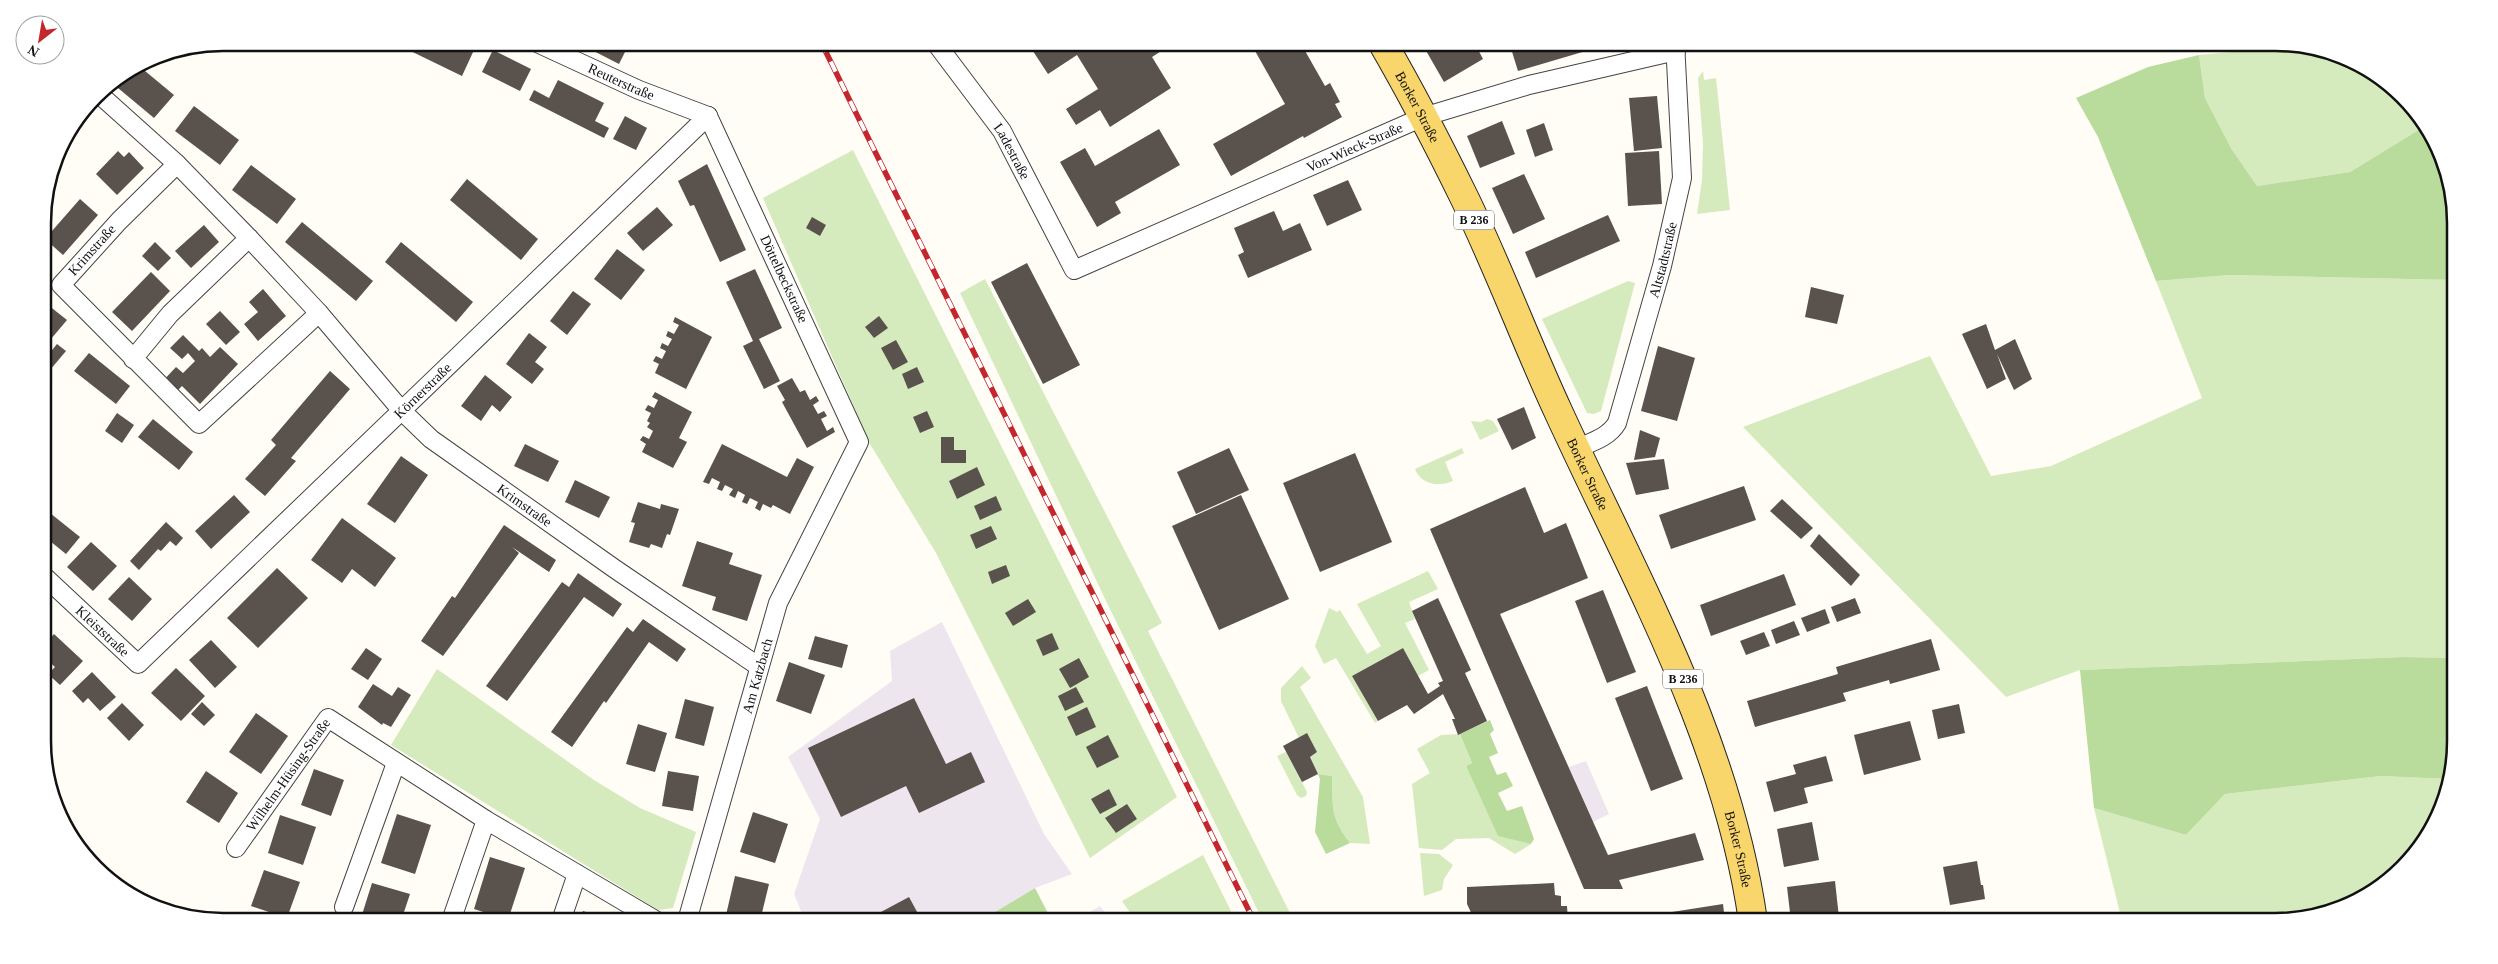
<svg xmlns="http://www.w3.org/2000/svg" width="2498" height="964" font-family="Georgia,serif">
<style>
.industrial{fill:#eee6ef}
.green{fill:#d5ebbd}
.forest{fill:#b9dc9c}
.building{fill:#5a524d}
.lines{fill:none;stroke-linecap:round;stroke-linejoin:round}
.street-casing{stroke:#444;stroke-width:20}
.primary-casing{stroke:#222;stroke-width:30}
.street{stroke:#fff;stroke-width:18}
.primary{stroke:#f9d66b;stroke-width:28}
.rail-casing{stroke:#c4262e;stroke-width:5.5}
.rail{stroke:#fff;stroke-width:4;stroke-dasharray:11;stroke-linecap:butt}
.labels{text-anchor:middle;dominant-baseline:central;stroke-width:5;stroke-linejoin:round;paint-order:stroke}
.shield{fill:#fff;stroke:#585858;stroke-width:1}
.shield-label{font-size:12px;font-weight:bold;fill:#111}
.street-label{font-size:14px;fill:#111;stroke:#fff}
.rim{fill:none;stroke:#111;stroke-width:2.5}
</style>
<rect width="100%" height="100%" fill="#fffdf5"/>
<g class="industrial">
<polygon points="942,622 1044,834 1072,874 1035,888 980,921 805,921 794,894 820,819 788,757 892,681 890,651"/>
<polygon points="1586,761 1609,814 1593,822 1569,767"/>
<polygon points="1100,906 1111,921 1075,921"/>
</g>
<g class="green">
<polygon points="2298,46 2333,52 2411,104 2425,126 2350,172 2257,186 2231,148 2205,98 2199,55"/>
<polygon points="1703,71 1704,80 1716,78 1730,210 1697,214 1702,180 1703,144 1698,78"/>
<polygon points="853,150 1177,797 1090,858 936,553 870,444 763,198"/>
<polygon points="2229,275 2454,280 2455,658 2404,657 2080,670 2006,697 1743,427 1930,356 1991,476 2051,466 2202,398 2156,281"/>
<polygon points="985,279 1162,623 1148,631 1294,921 1263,921 1107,603 960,293"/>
<polygon points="1628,281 1635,283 1601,411 1594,414 1587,413 1542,319"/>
<polygon points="1487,419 1493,421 1499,431 1480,440 1471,421 1481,422"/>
<path d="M1462,448L1464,453L1445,462L1453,481C1440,487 1421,485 1415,469Z"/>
<polygon points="1428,571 1438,589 1409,602 1415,619 1405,623 1429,670 1418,676 1403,648 1352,676 1378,721 1375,723 1336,658 1324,664 1315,646 1329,608 1337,612 1340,610 1367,654 1381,646 1357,604"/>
<path d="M1302,666L1311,678L1300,687L1363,797L1370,844L1350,843C1330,817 1333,807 1332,776L1318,774L1310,757L1317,752L1307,734L1299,738L1281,701V688Z"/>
<polygon points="437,669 594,780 640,808 696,832 673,908 658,910 391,745"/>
<polygon points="1460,734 1472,763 1466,766 1498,835 1531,844 1515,854 1489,838 1456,839 1442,850 1419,848 1412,784 1430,773 1417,749 1441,735"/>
<polygon points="1286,752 1307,792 1306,796 1301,798 1297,795 1277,756"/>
<polygon points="2381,776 2449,779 2446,799 2418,850 2384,884 2333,912 2286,921 2122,921 2094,808 2186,835 2225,794"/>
<polygon points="1420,853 1439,854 1453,865 1444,879 1442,890 1424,896"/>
<polygon points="1203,855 1236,921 1136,921 1122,901"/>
</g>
<g class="forest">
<polygon points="2199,55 2205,98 2231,148 2257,186 2350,172 2425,126 2437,144 2454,200 2454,280 2229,275 2156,281 2098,137 2076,98 2148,67"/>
<polygon points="2404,657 2455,658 2455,740 2449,779 2381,776 2225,794 2186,835 2094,808 2080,670"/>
<polygon points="1490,720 1494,730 1490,734 1498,753 1489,757 1497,775 1506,772 1513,786 1498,793 1507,811 1522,806 1534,839 1531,844 1498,836 1466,766 1472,763 1460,734"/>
<path d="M1318,774L1332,776C1333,807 1330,817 1350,843L1326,854L1315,832L1320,779Z"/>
<polygon points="1035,888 1052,921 980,921"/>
</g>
<g class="building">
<polygon points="392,42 459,42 474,50 462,76"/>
<polygon points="576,42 630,42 619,64"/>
<polygon points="1027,42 1175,42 1152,57 1171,88 1110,127 1100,110 1076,125 1066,109 1098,89 1077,55 1048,74"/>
<polygon points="1250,42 1300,42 1325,86 1330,83 1340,102 1335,104 1342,117 1304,138 1303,136 1231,176 1213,144 1285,104"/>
<polygon points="1421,42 1474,42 1483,59 1444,82"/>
<polygon points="1509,42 1612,42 1613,43 1518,71"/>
<polygon points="493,50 531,69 520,91 482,72"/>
<polygon points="139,66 174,95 154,118 112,83"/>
<polygon points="558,80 604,103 595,121 609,128 604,138 529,100 534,90 549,98"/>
<polygon points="1657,96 1662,148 1634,151 1629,98"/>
<polygon points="194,106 239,140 220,165 175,131"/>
<polygon points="625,116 647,128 636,150 613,139"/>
<polygon points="1502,121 1515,154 1480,168 1467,136"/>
<polygon points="1544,123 1553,150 1535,157 1526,130"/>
<polygon points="1159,129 1180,165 1115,202 1121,213 1097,227 1060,162 1085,148 1095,166"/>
<polygon points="118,151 124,157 129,152 144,168 117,195 96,174"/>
<polygon points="1659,151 1662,204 1628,206 1625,153"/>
<polygon points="707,164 746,250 720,262 694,205 690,206 678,181"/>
<polygon points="251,165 296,199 277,224 232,190"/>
<polygon points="1524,174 1545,219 1513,234 1492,188"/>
<polygon points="467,179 538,239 521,260 450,200"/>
<polygon points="1348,180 1362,210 1327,226 1313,195"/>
<polygon points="80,199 98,215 63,255 45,239"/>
<polygon points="657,207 673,225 643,251 627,233"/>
<polygon points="1274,211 1283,231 1300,223 1312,250 1248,278 1238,255 1244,252 1234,228"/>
<polygon points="1608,215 1620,241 1536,278 1525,252"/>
<polygon points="812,217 826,225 820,236 806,228"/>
<polygon points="302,222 373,281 356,301 285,242"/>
<polygon points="204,225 219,242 191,268 175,251"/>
<polygon points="155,242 171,258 158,271 142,256"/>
<polygon points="401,242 473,302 456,322 385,262"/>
<polygon points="617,249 645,270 621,300 594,279"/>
<polygon points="1027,263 1080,365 1043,384 991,282"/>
<polygon points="755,269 782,328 759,339 780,381 764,389 743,346 753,341 726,282"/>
<polygon points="151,272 170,291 132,331 112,312"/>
<polygon points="1811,287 1844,295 1837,324 1805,317"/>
<polygon points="263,289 286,316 258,341 244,324 258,312 249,302"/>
<polygon points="573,291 591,304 567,335 550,321"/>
<polygon points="43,301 67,320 51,339 44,333"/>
<polygon points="220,311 240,332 226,345 206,324"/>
<polygon points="879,316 888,328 874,338 865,327"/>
<polygon points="675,317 712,337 686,389 655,373 659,364 653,361 656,356 662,359 666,351 660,348 662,343 668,346 672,339 666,336 668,331 674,334 679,325 673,322"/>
<polygon points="1986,324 1995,350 2015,339 2032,379 2014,390 1997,354 2006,379 1987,389 1962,334"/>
<polygon points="529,333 547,347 535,362 544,369 532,384 506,364"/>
<polygon points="183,335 199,351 202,348 210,357 220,347 238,364 200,404 182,386 173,395 161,383 176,367 183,373 195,361 188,353 182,359 170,348"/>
<polygon points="896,340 908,362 893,370 881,348"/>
<polygon points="57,344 66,351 50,370 44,365 44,360"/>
<polygon points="1658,346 1695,358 1677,421 1641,411"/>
<polygon points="89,353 130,386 116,404 74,371"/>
<polygon points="917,367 924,382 908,389 902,374"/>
<polygon points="330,371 350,389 291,458 296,461 265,496 245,479 276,445 271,440"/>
<polygon points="485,375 512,397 500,412 492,405 481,421 461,406"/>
<polygon points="792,378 800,392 805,390 810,400 816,396 819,401 813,405 818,414 824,411 827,416 821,419 827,431 833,427 835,432 807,448 782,402 785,400 777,386"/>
<polygon points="655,392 692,412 679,438 687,442 673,468 642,452 646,444 640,440 643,436 649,439 653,431 647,427 650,423 647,421 651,413 645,410 648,405 654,408 658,400 652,397"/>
<polygon points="1524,407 1536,438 1512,450 1497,419"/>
<polygon points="927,411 934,427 920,433 913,417"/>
<polygon points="117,413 134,425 122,443 105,431"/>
<polygon points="153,419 193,452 179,470 138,437"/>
<polygon points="1640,430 1660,438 1655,457 1634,460"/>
<polygon points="941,437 954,437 954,450 966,450 966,463 941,463"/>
<polygon points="525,444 559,461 548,482 514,466"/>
<polygon points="722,444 787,477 797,458 814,467 790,514 773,505 771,508 763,504 760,511 755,508 758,502 750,498 747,504 742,502 745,495 738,491 735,498 729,495 733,489 725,485 722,491 717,489 720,482 712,478 709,484 703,482"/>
<polygon points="1229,448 1249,490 1196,514 1177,472"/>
<polygon points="1355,453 1392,542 1320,572 1283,483"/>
<polygon points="401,456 428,475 395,523 367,504"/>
<polygon points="1664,459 1669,489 1636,495 1626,463"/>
<polygon points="977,467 985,485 957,499 949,481"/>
<polygon points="575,480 610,497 599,518 565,502"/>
<polygon points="1744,486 1756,520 1671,549 1659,515"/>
<polygon points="1525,487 1544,533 1566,523 1588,578 1500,614 1608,855 1695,833 1704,860 1619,880 1623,889 1584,889 1430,529"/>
<polygon points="234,495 250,512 211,549 195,531"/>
<polygon points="1241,495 1289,599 1219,630 1172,526"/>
<polygon points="996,496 1002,510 980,520 974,506"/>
<polygon points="1782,499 1813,528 1801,539 1770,511"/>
<polygon points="638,502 660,509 661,504 679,509 670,535 667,534 662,548 651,544 649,548 629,542 635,523 631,522"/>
<polygon points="50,513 80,537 66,554 45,537 45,520"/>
<polygon points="342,518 396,558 375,587 352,569 342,583 311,560"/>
<polygon points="166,522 183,538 176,546 170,541 161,551 158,549 139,570 130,561"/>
<polygon points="504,525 556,560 549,572 512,547 519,553 443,656 421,641 452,596 455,598"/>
<polygon points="991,526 997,539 976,549 970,535"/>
<polygon points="1819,534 1860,575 1851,586 1810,546"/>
<polygon points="697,541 733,553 729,564 762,575 747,621 712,610 716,597 682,586"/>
<polygon points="91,542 117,566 93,591 67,567"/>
<polygon points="1006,565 1010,576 992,584 988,572"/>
<polygon points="277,568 308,598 258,648 227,618"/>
<polygon points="578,573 622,604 613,617 584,597 507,701 486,686 562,582 569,587"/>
<polygon points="1784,574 1796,605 1711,636 1700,605"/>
<polygon points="129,577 152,599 132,621 108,599"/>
<polygon points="1603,590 1636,672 1607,683 1575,601"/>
<polygon points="1438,598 1471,670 1465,673 1487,721 1458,735 1452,719 1455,719 1443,694 1414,714 1407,705 1378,721 1352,676 1403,648 1428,694 1440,686 1438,683 1443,681 1412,611"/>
<polygon points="1855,598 1861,613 1837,622 1831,607"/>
<polygon points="1028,599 1036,612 1013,626 1005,613"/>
<polygon points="1825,609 1830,623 1807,632 1801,618"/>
<polygon points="643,619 686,649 677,662 649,642 606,703 604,701 572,747 551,732 627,627 633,632"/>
<polygon points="1794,621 1800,635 1776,644 1771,630"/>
<polygon points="1764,632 1770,646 1746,655 1740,641"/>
<polygon points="1052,633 1059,649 1043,656 1036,640"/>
<polygon points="54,634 83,661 60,685 48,674 55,667 45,658 45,644"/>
<polygon points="815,636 848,645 842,668 808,659"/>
<polygon points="1931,639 1940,670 1890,684 1889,680 1843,693 1846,701 1755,727 1747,701 1838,674 1836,667"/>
<polygon points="211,640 237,667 215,688 189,660"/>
<polygon points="366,648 382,659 368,680 351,669"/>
<polygon points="1079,658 1089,677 1070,688 1059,669"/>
<polygon points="789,662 825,675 811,714 776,701"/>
<polygon points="176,668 205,696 181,721 151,693"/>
<polygon points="92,672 116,697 100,711 88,698 83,703 72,691"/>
<polygon points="373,684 392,696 398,687 411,695 391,727 383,723 382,725 358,707"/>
<polygon points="1647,686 1683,779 1651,791 1615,698"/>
<polygon points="1076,687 1084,702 1065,711 1058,696"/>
<polygon points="914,698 946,764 971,752 985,782 919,813 906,786 841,817 808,748"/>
<polygon points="685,699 714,707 704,746 675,738"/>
<polygon points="202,702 215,715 204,726 191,714"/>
<polygon points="122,703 144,725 129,741 107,718"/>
<polygon points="1959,704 1965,733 1938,739 1932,710"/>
<polygon points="1087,707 1096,727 1076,736 1067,717"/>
<polygon points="256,713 288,736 261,774 229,752"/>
<polygon points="1910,721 1921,760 1864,775 1854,735"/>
<polygon points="638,724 667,733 655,772 626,764"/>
<polygon points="1307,733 1317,752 1310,757 1318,774 1302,782 1283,746"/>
<polygon points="1108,735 1119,757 1097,768 1086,747"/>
<polygon points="1826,756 1833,781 1804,788 1808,803 1774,812 1766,782 1796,774 1793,765"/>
<polygon points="314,769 344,780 331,816 301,805"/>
<polygon points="206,771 238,793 219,823 186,802"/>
<polygon points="668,771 699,776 693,811 662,806"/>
<polygon points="1109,789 1117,805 1100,814 1091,799"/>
<polygon points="1127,804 1137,819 1116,833 1105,818"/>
<polygon points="753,812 788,824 775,863 740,852"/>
<polygon points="397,814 431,825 415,874 381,863"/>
<polygon points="280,815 316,827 303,865 268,853"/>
<polygon points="1812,822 1819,860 1784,867 1777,829"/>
<polygon points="490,857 525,868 508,920 474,909"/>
<polygon points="1977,861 1981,885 1983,885 1985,899 1950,905 1943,867"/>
<polygon points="264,870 300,882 287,918 251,906"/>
<polygon points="735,876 769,884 760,921 726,915"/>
<polygon points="1835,881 1839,918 1791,921 1787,887"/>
<polygon points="372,883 410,894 401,921 360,921"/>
<polygon points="1554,883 1555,895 1561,896 1561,906 1567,906 1568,921 1475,921 1467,904 1467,887"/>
<polygon points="909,897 922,921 864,921"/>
<polygon points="1723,904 1725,921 1640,921 1640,917"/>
<polygon points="583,911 613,921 579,921"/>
<polygon points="1989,915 1990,921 1917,921 1945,917 1945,919"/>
</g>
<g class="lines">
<g class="street-casing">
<g id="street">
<path id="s1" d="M535,42L639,90L708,116"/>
<path id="s2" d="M935,42L1002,131L1074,270L1423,117L1529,85L1676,51"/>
<path id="s3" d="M99,94L177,164L249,238L319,313L402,411L431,439L615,569L758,666"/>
<polyline points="177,164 119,221 61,285 199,424 319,313"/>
<polyline points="133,359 170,314 249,238"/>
<path id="s4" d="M1576,449C1591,442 1608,438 1617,423L1662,266L1682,178L1675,42"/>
<path id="s5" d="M45,577L138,664L708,116"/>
<path id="s6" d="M236,848L328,718L486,820L657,921"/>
<polyline points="344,907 396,763"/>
<polyline points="451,921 486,820"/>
<polyline points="561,921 577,874"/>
<path id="s7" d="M687,921L778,603L859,442L708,116"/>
</g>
</g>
<g class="primary-casing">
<g id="primary">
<path id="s8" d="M1382,42C1411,92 1438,144 1463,195C1498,266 1525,340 1558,411C1634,577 1727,738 1753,921"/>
</g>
</g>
<use href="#street" class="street"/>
<use href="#primary" class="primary"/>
<g class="rail-casing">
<polyline id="rail" points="821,42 1254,921"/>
</g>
<use href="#rail" class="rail"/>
</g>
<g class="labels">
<g class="shield">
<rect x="1454" y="210.5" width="40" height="19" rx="4"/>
<rect x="1663" y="669.5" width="40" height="19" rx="4"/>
</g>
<g class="shield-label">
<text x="1474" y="220">B 236</text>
<text x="1683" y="679">B 236</text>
</g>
<g class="street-label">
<text stroke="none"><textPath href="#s1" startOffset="95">Reuterstraße</textPath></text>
<text stroke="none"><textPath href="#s8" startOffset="74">Borker Straße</textPath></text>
<text stroke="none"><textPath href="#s2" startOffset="574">Von-Wieck-Straße</textPath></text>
<text stroke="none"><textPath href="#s2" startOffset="134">Ladestraße</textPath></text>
<text transform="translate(92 250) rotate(-48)">Krimstraße</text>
<text stroke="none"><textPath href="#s4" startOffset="219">Altstadtstraße</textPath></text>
<text transform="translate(784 279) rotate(65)">Döttelbeckstraße</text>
<text stroke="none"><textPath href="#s5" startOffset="522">Körnerstraße</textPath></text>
<text stroke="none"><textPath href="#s8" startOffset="479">Borker Straße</textPath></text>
<text stroke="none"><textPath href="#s3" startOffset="594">Krimstraße</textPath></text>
<text stroke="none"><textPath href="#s5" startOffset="79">Kleiststraße</textPath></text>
<text stroke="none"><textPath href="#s7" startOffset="255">Am Katzbach</textPath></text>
<text stroke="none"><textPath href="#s6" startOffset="90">Wilhelm-Hüsing-Straße</textPath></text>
<text stroke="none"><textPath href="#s8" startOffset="884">Borker Straße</textPath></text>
</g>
</g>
<path d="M0 0H2498V964H0ZM223 51H2275A172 172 0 0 1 2447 223V741A172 172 0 0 1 2275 913H223A172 172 0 0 1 51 741V223A172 172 0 0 1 223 51Z" fill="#fff" fill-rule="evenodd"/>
<path class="rim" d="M223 51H2275A172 172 0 0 1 2447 223V741A172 172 0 0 1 2275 913H223A172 172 0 0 1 51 741V223A172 172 0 0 1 223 51Z"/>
<g transform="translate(40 40) rotate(211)"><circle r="24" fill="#ffffff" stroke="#a0a0a0"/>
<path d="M0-4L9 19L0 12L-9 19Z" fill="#c4262e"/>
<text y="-8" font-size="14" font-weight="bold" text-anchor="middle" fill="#111111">N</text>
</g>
</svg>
